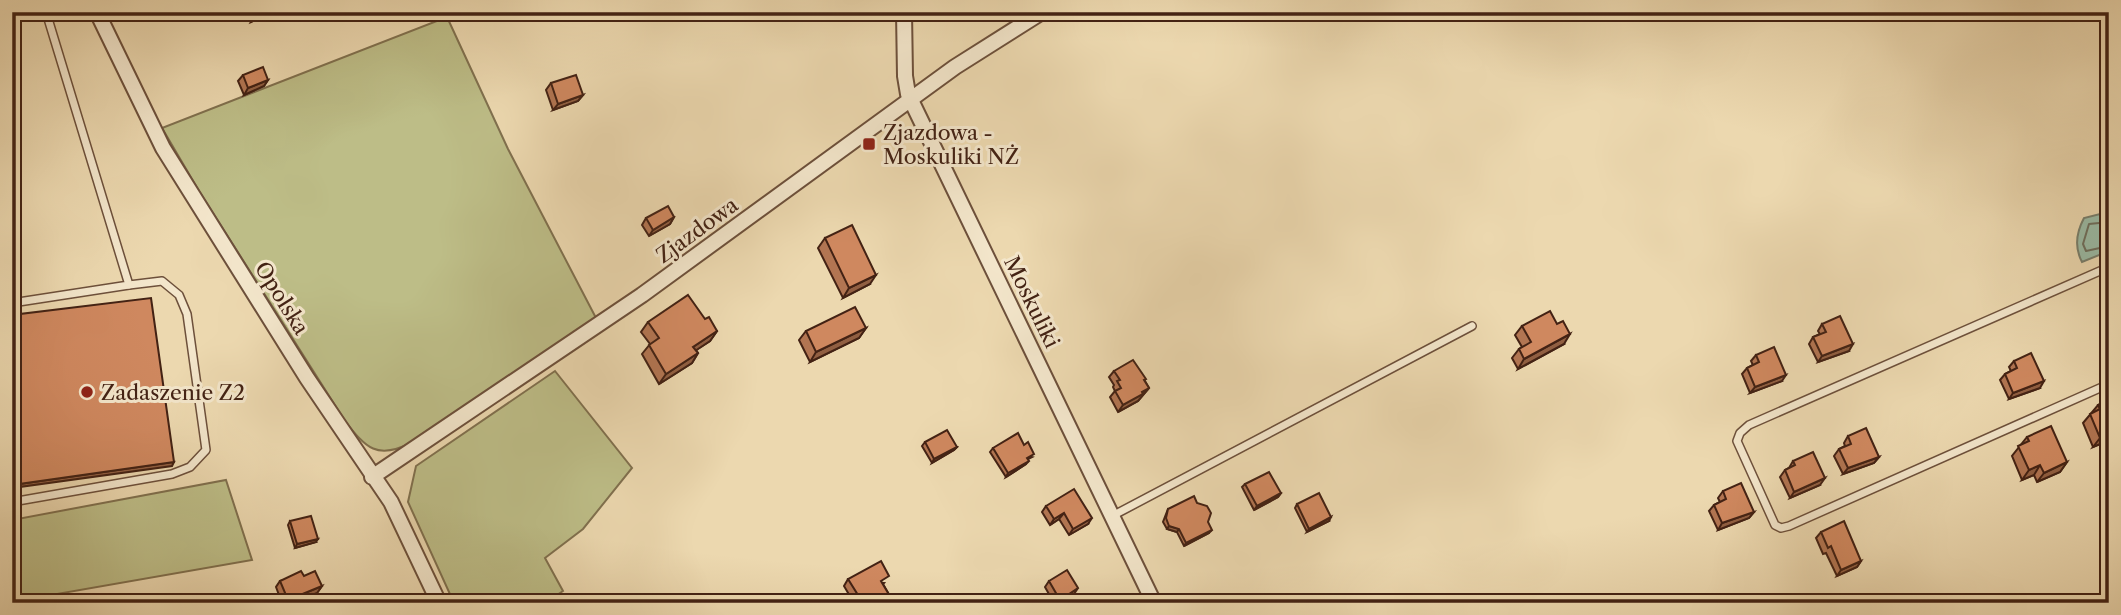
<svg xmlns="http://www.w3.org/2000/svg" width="2121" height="615" font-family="'Libre Caslon Text',serif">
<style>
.green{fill:#bdbd87;stroke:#80704e;stroke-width:2}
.water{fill:#9abba5;stroke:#777e6b;stroke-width:2}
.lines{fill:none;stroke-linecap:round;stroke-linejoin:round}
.shore{stroke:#6e6e5c;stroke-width:2}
.service-casing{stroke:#6d503b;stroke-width:10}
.minor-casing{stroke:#6d503b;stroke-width:18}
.service{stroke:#f3e6cb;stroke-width:7}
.minor{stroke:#f3e6cb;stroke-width:14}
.wall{fill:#b27552;stroke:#432214;stroke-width:2}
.shaded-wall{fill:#915f42;stroke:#432214;stroke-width:2}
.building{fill:#cf885f;stroke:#432214;stroke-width:2}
.poi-dot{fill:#8f2418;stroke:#f3e6cb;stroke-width:2.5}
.labels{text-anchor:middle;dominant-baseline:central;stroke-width:6;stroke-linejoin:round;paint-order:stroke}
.poi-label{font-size:21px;fill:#432214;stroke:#f3e6cb;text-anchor:start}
.street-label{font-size:21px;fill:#432214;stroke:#f3e6cb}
</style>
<rect width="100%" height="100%" fill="#ecd8af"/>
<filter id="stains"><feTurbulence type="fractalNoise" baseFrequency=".00286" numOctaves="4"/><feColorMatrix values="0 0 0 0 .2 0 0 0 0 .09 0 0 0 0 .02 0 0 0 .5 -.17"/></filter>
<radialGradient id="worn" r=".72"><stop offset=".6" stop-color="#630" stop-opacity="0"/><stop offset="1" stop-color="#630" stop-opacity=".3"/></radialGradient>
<g class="green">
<path d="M447,17L508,149L596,318L411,443C377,460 366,448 345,421L199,191L162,128Z"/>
<polygon points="555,371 632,468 583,529 545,558 563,591 545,603 454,603 408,502 416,466"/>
<polygon points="226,480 252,560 51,595 52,603 12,603 12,520"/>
</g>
<path class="water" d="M2100,214L2109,217V251L2082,262C2074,247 2076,233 2084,218Z"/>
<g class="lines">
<polyline class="shore" points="2109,222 2089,224 2083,244 2086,251 2109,246"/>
<g class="service-casing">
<g id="service">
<polyline points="101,20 120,12"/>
<polyline points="2109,267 1749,425 1740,433 1737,441 1775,525 1781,528 1789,526 2109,384"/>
<polyline points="12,303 129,285 46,12"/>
<polyline points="12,502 172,474 190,467 206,450 187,314 179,295 162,281 129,285"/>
<polyline points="1114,515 1472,326"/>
</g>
</g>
<g class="minor-casing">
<g id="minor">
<polyline points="97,12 163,148 307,378 391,502 439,603"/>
<polyline points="904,12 905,76 908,94 1154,603"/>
<polyline points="372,477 642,295 955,67 1042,12"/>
</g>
</g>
<use href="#service" class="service"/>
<use href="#minor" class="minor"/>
</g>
<g class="wall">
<polygon points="247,12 267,12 265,15 251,22"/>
<polygon points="243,75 268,80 264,86 244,95 238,81"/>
<polygon points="551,83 583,95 578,101 553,110 546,90"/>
<polygon points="674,217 670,224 649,236 642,225 646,218"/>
<polygon points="825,238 870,284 843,298 818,248"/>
<polygon points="705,319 717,331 710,341 696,350 698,353 692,363 659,384 642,354 650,344 641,332 648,322"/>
<polygon points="1822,324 1849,351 1818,362 1809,344 1813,337 1820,334 1818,331"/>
<polygon points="1522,326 1564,344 1518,369 1512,358 1519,349 1522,347 1515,335"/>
<polygon points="866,328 859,338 810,362 799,340 806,331"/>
<polygon points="1756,355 1782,381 1750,393 1742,374 1747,368 1753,365 1751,361"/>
<polygon points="2014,361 2040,388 2009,399 2000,380 2005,374 2011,371 2009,367"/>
<polygon points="1114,371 1145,381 1149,388 1138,401 1118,412 1110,397 1115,391 1113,387 1114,385 1109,377"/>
<polygon points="2109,400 2109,450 2108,450 2105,442 2093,447 2083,423 2098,405"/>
<polygon points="1848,436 1879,457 1874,463 1843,474 1834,456 1839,449 1845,446 1844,443"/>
<polygon points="2027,437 2067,462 2060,472 2037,482 2034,475 2022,480 2012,456"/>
<polygon points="925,442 957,447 954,450 932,463 922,446"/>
<polygon points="993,448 1032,457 1028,459 1026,464 1006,477 990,452"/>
<polygon points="1793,461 1820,485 1790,498 1780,477 1785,470 1789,468"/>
<polygon points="1245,484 1281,493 1278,497 1254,510 1242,487"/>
<polygon points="1723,491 1754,512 1749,518 1718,530 1709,511 1714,505 1720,502 1718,498"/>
<polygon points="1297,504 1329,521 1307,532 1295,508"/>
<polygon points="1046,506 1088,524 1069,535 1059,519 1050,525 1042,512"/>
<polygon points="1168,509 1208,522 1209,533 1184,546 1177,532 1167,529 1163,522"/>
<polygon points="290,521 316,542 295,548 288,525"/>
<polygon points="1821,532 1861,561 1857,567 1837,576 1826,553 1823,554 1816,538"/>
<polygon points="304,576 322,586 317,593 293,603 282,603 276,587 280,581"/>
<polygon points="848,579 884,583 883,584 891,598 888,603 854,603 844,586"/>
<polygon points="1049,581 1074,594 1060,603 1054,603 1045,587"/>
</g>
<g class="shaded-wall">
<polygon points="262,12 267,12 265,15 251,22 255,15"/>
<polygon points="268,80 264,86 244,95 248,88"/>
<polygon points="583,95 578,101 553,110 558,104"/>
<polygon points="674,217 670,224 649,236 653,230"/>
<polygon points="876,275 870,284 843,298 849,288"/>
<polygon points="866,328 859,338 810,362 816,352"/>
<polygon points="717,331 710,341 686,357 693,347"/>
<polygon points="1570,334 1564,344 1518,369 1524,359"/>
<polygon points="1853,344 1849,351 1818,362 1822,356"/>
<polygon points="698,353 692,363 659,384 666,374"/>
<polygon points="1786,375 1782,381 1750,393 1755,387"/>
<polygon points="2044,381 2040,388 2009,399 2013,393"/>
<polygon points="1149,388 1138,401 1118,412 1123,405"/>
<polygon points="2109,434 2109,437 2105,442 2093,447 2100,438"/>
<polygon points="957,447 954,450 932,463 934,459"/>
<polygon points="1879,457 1874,463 1843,474 1848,468"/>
<polygon points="1029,461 1026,464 1006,477 1008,473"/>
<polygon points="174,462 172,466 12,488 12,485"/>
<polygon points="2067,462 2060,472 2037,482 2044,473"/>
<polygon points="2040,465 2034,475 2022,480 2029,470"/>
<polygon points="1825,478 1820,485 1790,498 1794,492"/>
<polygon points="1281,493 1278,497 1254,510 1257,506"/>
<polygon points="1754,512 1749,518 1718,530 1722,523"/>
<polygon points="1064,513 1059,519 1050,525 1054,519"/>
<polygon points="1331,517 1329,521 1307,532 1309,529"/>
<polygon points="1092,518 1088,524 1069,535 1073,529"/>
<polygon points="1169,526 1179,529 1177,532 1167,529"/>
<polygon points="1212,530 1209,533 1184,546 1186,543"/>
<polygon points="318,539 316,542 295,548 297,544"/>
<polygon points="1861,561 1857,567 1837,576 1841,570"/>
<polygon points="322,586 317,593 293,603 286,603 288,600"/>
<polygon points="1078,588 1074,594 1060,603 1058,603 1060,600"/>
</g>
<g class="building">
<polygon points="263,67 268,80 248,88 243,75"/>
<polygon points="576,75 583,95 558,104 551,83"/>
<polygon points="668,206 674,217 653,230 646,218"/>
<polygon points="12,219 18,258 12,259"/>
<polygon points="852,225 876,275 849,288 825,238"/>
<polygon points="688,295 705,319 709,317 717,331 693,347 698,353 666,374 649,345 659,338 648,322"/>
<polygon points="151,298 174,462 12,485 12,315"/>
<polygon points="855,307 866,328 816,352 806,331"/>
<polygon points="1550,311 1557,324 1563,321 1570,334 1524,359 1519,349 1531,342 1522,326"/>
<polygon points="1840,316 1853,344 1822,356 1813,337 1826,332 1822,324"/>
<polygon points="1774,347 1786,375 1755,387 1747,368 1759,362 1756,355"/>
<polygon points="2031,353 2044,381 2013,393 2005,374 2017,368 2014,361"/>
<polygon points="1133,360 1146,379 1144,380 1149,388 1142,392 1143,394 1123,405 1115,391 1121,388 1117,381 1120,380 1114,371"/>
<polygon points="2109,400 2109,434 2100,438 2090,414 2100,409 2098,405"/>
<polygon points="2051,426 2067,462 2044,473 2040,465 2029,470 2018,446 2029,441 2027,437"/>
<polygon points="1866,428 1879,457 1848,468 1839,449 1851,444 1848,436"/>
<polygon points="947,430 957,447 934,459 925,442"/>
<polygon points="1018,433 1024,445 1028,442 1034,454 1027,458 1029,461 1008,473 993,448"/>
<polygon points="1813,452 1825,478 1794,492 1785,470 1795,465 1793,461"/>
<polygon points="1269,472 1281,493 1257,506 1245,484"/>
<polygon points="1741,483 1754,512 1722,523 1714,505 1726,499 1723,491"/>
<polygon points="1074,489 1092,518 1073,529 1064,513 1054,519 1046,506"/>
<polygon points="1319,493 1331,517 1309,529 1297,504"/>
<polygon points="1194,496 1197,503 1207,506 1211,513 1208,522 1212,530 1186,543 1179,529 1169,526 1166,518 1168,509"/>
<polygon points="311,516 318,539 297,544 290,521"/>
<polygon points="1844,521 1861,561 1841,570 1831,546 1828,548 1821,532"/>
<polygon points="881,561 889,576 881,581 891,598 884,603 863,603 848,579"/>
<polygon points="1067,570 1078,588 1060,600 1049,581"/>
<polygon points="301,571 304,576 315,571 322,586 288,600 280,581"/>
<polygon points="1131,596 1135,603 1118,603"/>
</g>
<g class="poi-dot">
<rect x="862" y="137" width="14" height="14" rx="3.5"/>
<circle cx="87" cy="392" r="7"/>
</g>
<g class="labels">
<g class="poi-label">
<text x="883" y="132">Zjazdowa -<tspan x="883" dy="24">Moskuliki NŻ</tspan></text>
<text x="101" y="392">Zadaszenie Z2</text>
</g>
<g class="street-label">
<text transform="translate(697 230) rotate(-36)">Zjazdowa</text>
<text transform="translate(282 298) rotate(58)">Opolska</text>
<text transform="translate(1032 302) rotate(64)">Moskuliki</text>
</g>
</g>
<rect width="2121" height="615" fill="none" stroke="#ecd8af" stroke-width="42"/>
<rect x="14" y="14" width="2093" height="587" fill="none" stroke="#432214" stroke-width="3.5"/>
<rect x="21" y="21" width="2079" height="573" fill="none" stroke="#432214" stroke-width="2"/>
<rect width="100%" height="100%" filter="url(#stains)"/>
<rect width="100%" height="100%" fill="url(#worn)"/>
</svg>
